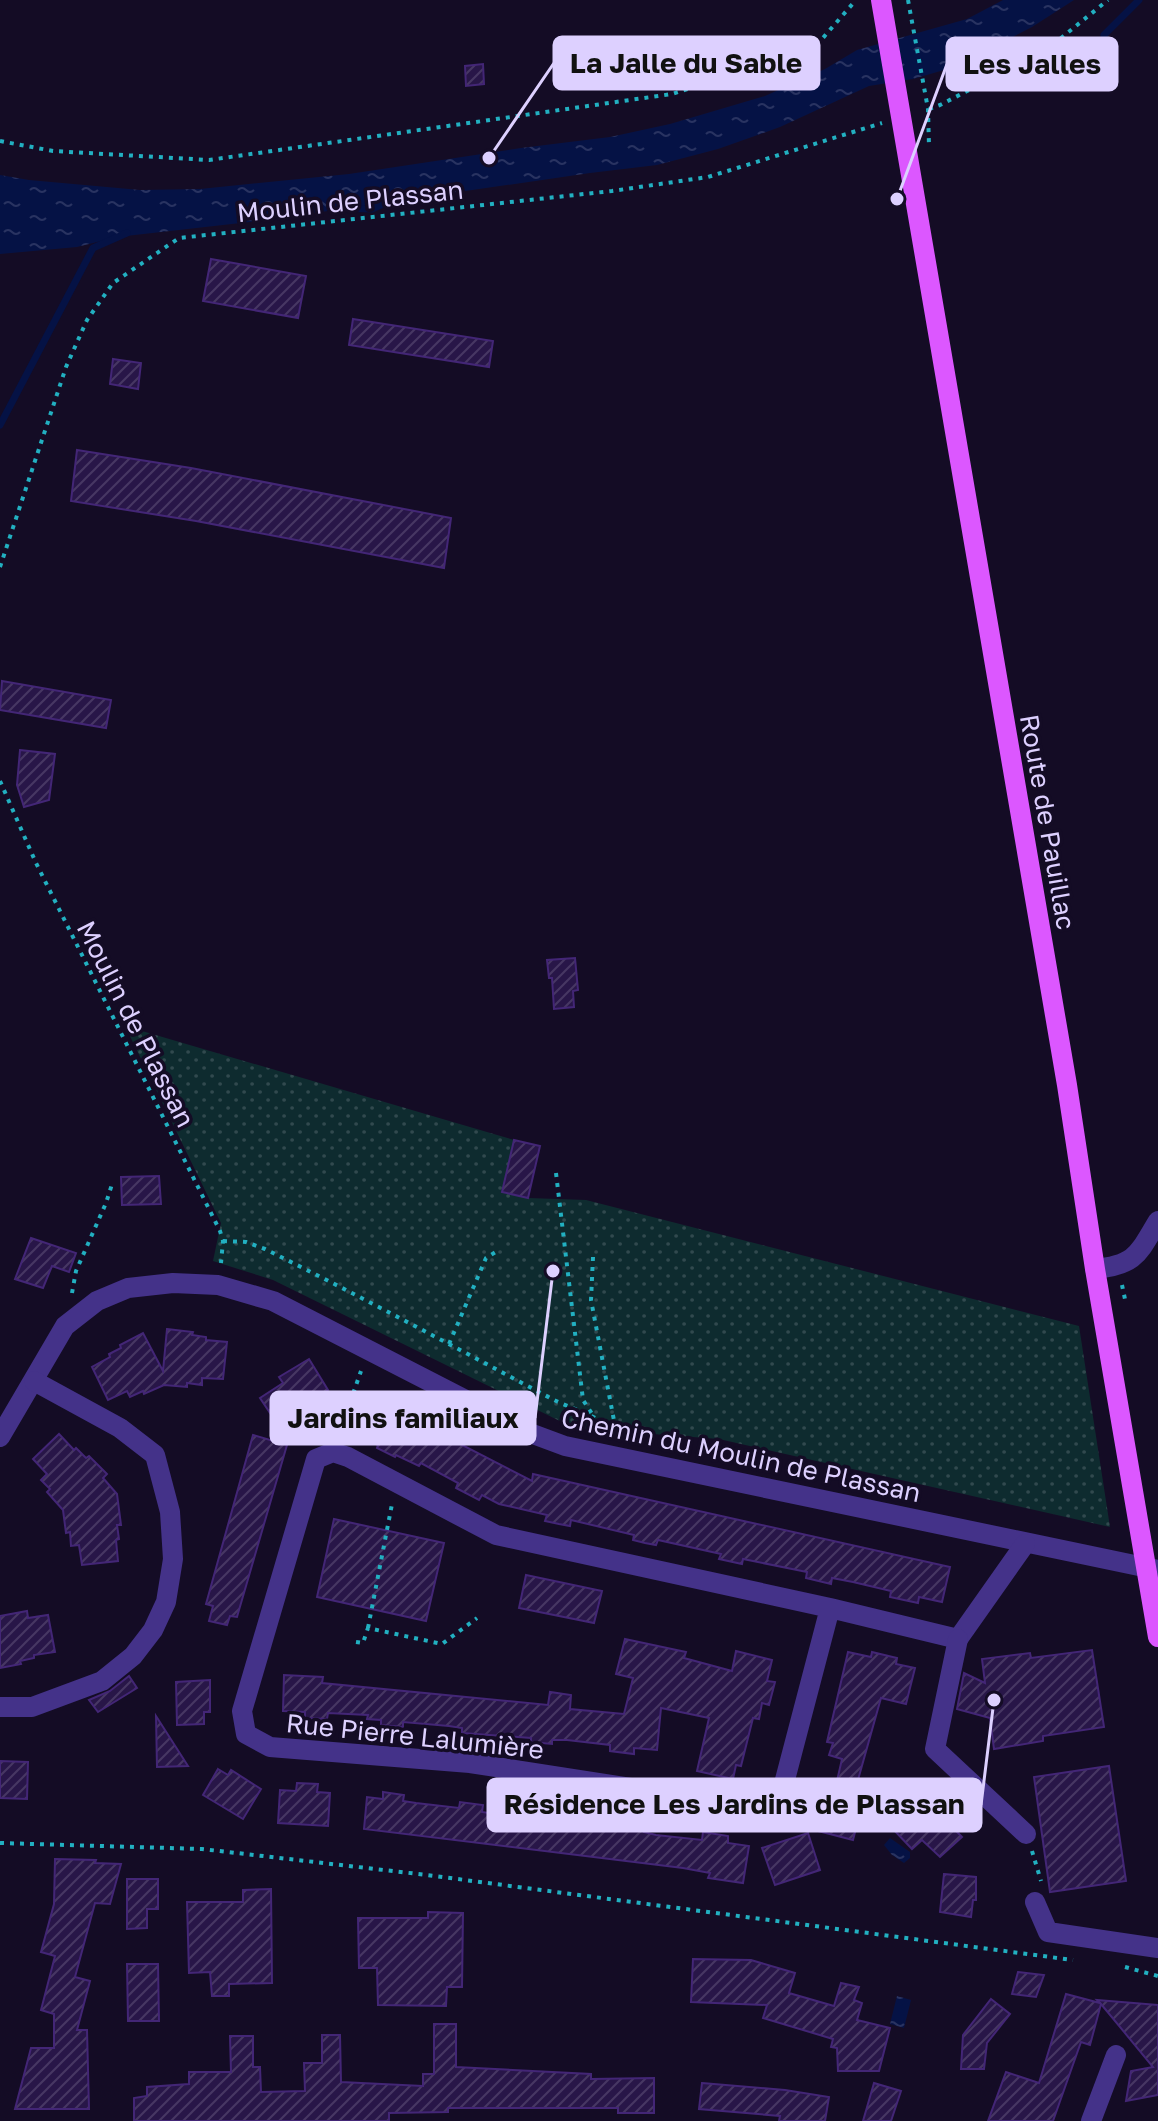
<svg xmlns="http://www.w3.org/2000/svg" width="1158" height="2121" font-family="'Golos Text',sans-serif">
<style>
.garden{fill:url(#garden-dots)}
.water{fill:url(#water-ripples)}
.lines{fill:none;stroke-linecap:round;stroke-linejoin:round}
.stream{stroke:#051245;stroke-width:7}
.building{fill:url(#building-hatch);stroke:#432676;stroke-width:2}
.path{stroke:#22b0c1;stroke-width:4;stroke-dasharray:4 6;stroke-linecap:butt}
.minor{stroke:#443289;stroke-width:20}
.major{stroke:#dc57ff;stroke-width:20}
.labels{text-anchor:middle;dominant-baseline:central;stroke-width:7;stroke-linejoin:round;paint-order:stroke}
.street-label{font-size:26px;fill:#ddd0ff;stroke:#140c25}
.leader{fill:none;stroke:#ddd0ff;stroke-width:3}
.callout-dot{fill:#ddd0ff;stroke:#140c25;stroke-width:3}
.callout{fill:#ddd0ff;stroke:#ddd0ff;stroke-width:3}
.callout-label{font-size:28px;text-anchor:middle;font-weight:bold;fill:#111}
</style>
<defs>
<pattern id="garden-dots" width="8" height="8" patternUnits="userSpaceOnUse" patternTransform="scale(2)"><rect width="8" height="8" fill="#0e2b2f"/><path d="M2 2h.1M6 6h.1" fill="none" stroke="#31494e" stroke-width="1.8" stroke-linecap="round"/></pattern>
<pattern id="water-ripples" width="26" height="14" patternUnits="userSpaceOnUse" patternTransform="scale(2)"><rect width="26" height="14" fill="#051245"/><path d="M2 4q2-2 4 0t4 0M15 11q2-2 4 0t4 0" fill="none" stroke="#293361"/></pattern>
<pattern id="building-hatch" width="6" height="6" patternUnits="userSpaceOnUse" patternTransform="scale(2)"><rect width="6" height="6" fill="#281648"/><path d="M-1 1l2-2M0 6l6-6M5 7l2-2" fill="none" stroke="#473763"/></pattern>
</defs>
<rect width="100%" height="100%" fill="#140c25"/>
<polygon class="garden" points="125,1026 514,1140 503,1192 528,1198 586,1200 1079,1326 1110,1527 719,1439 574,1428 273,1280 213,1261 221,1223"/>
<g class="water">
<polygon points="1003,0 1074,0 1032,27 965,62 964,72 946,76 944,70 913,79 869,86 780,127 718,149 657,165 590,173 266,220 117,237 77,247 0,254 0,175 29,180 140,190 200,189 349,174 521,148 610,137 670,124 765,96 825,69 857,50 967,19"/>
<polygon points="890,1838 910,1852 910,1858 904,1863 892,1855 884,1845"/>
<polygon points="897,1996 911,2000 904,2028 890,2024"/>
</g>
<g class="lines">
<g class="stream">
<polyline points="1104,35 1139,0"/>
<polyline points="336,208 372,209 394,199"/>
<polyline points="0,425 93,248 127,233"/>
</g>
</g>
<g class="building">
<polygon points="483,64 484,84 466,86 465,66"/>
<polygon points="211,259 306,276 298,318 203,301"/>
<polygon points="353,319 493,341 489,367 349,345"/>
<polygon points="113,359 141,363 138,389 110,384"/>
<polygon points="77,450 191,468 451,518 444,568 196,521 71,501"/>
<polygon points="2,681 111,700 106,728 0,710"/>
<polygon points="20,750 55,754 49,800 24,807 17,785"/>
<polygon points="575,958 578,990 573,991 574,1007 554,1009 552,978 549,978 547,960"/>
<polygon points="514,1140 540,1146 528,1198 502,1192"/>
<polygon points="159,1176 161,1204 122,1205 121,1177"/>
<polygon points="31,1238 76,1253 69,1272 52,1266 43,1288 15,1279"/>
<polygon points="167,1329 193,1332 192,1335 206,1337 206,1340 227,1342 223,1379 202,1378 202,1385 187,1383 187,1387 164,1385 144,1394 143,1391 130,1397 127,1391 108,1400 92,1367 110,1357 109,1354 121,1348 120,1345 143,1333 163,1371"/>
<polygon points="309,1359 328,1390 308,1403 312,1409 280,1428 260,1398 283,1383 279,1377"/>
<polygon points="365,1395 532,1481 533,1474 950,1567 942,1602 919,1597 918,1603 890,1597 891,1591 853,1582 832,1578 831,1584 806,1578 807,1572 743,1559 742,1564 719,1559 721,1554 658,1540 656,1545 645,1543 633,1540 634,1535 571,1520 570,1526 559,1524 545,1521 547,1515 499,1504 482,1495 479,1500 456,1488 458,1483 421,1463 419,1466 396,1455 395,1457 377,1448 378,1445 349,1431"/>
<polygon points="59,1434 74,1450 76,1448 86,1458 89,1456 107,1474 103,1478 117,1494 121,1525 117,1525 119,1539 116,1540 118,1561 82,1565 79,1545 71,1546 70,1532 66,1533 63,1510 47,1492 50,1489 41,1480 47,1474 33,1459"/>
<polygon points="253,1435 287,1445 237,1617 230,1616 227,1625 209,1621 213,1606 206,1604"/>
<polygon points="334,1519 444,1543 426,1621 317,1597"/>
<polygon points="526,1575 602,1591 594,1623 519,1608"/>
<polygon points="27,1611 28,1618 48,1615 55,1652 34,1655 34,1658 20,1661 21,1664 0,1668 0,1616"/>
<polygon points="625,1639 686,1652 684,1658 732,1671 736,1651 772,1660 767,1681 775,1682 769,1705 762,1703 759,1719 753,1718 741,1766 736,1765 733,1779 697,1771 709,1718 661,1708 657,1750 634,1748 634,1754 610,1751 610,1745 567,1740 552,1740 552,1744 531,1742 531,1738 462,1733 462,1728 449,1726 403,1722 403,1727 381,1725 381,1720 367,1719 368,1715 328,1713 327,1719 305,1718 305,1712 283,1711 284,1675 323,1677 322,1683 548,1705 550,1692 571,1695 570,1709 624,1714 633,1678 616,1674"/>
<polygon points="1092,1650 1104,1727 1043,1736 1043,1741 994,1749 990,1718 957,1709 964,1673 985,1683 982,1659 1030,1653 1031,1658"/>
<polygon points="848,1652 871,1657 872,1652 897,1658 896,1664 915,1668 906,1704 881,1698 856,1787 866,1789 853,1840 818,1831 827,1792 834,1794 842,1759 829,1755 833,1743 827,1742"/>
<polygon points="129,1676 137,1688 98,1712 89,1700 110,1691"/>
<polygon points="210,1680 210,1712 204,1712 204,1724 177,1725 176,1682"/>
<polygon points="156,1716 188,1766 157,1767"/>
<polygon points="0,1761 28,1762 27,1799 0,1798"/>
<polygon points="1109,1766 1126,1881 1050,1892 1034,1777"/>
<polygon points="218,1769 228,1775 231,1770 261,1789 243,1819 203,1795"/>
<polygon points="297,1783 318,1784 317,1792 330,1793 328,1826 278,1823 280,1790 296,1791"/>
<polygon points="383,1792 404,1795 403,1801 416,1803 459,1808 460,1802 483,1805 482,1812 495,1814 539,1819 540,1812 563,1815 562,1822 622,1829 623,1823 645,1825 644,1832 656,1835 702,1840 703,1832 728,1836 728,1843 749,1846 743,1883 708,1878 710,1873 683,1868 364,1829 367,1797 383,1799"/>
<polygon points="922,1796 962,1837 940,1857 922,1840 912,1849 891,1827"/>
<polygon points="808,1833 820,1870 775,1885 762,1848"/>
<polygon points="55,1859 96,1860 95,1863 121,1864 110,1904 95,1903 75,1977 90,1981 77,2030 87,2030 89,2109 15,2109 31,2048 54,2048 54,2014 41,2010 55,1956 41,1952 54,1904"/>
<polygon points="944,1874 976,1877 976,1900 973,1900 971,1917 940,1912"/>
<polygon points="127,1879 158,1879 158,1909 147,1909 147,1928 127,1929"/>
<polygon points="271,1889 272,1983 229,1984 229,1996 212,1996 210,1972 189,1973 187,1902 243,1902 243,1890"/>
<polygon points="428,1912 463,1913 462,1987 447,1987 446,2006 378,2005 377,1968 359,1968 358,1918 428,1918"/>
<polygon points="693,1959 751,1960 795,1973 789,1993 834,2006 841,1983 859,1987 854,2000 862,2003 857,2020 890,2028 879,2071 838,2071 837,2048 831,2047 833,2039 763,2018 767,2005 691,2002"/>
<polygon points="127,1964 158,1964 159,2021 128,2021"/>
<polygon points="1018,1972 1044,1975 1036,1997 1012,1994"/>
<polygon points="1066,1994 1100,2003 1097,2000 1158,2005 1158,2095 1126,2101 1131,2071 1153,2067 1101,2004 1090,2045 1081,2042 1053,2121 988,2121 1006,2072 1039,2083"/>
<polygon points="991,1999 1010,2014 987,2043 984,2069 961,2069 963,2035"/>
<polygon points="434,2024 456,2024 456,2067 591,2074 591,2079 654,2078 654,2113 618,2113 618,2108 448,2108 448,2112 389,2113 389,2121 134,2121 134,2098 147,2096 147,2087 189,2084 189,2072 231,2072 230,2036 253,2036 253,2067 260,2067 261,2092 305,2091 304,2063 322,2063 322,2035 340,2035 341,2082 423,2086 423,2074 434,2074"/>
<polygon points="702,2083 785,2090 829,2097 825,2121 779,2121 780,2116 699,2109"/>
<polygon points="874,2083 901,2091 891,2121 863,2121"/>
</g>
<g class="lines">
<g class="path">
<polyline points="908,0 928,109 929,146"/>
<polyline points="929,109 940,105 1045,51 1108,0"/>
<polyline points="0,141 53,151 209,160 672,94 783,59 822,39 856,0"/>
<polyline points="0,567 66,367 87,320 113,283 179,238 612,191 708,177 882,123"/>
<polyline points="0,781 36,863 220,1231 223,1241 221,1263"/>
<polyline points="556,1173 583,1400 594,1417"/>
<path d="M223,1241L246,1242L265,1249C362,1297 458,1349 554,1400C572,1409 608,1419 618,1435"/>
<polyline points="593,1257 591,1300 616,1431"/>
<polyline points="1122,1285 1126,1304"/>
<polyline points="72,1293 76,1271 106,1203 113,1181"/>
<polyline points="449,1344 486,1258 499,1250"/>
<polyline points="340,1431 361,1371"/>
<polyline points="368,1628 392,1504"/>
<polyline points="356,1642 363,1643 368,1628 442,1644 477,1618"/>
<polyline points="0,1843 202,1849 427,1875 1073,1960"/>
<polyline points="1032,1851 1041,1881"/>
<polyline points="1125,1967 1158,1976"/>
</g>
<g class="minor">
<path d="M1095,1269C1136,1265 1138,1254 1158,1221"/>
<polyline points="0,1437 65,1326 97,1301 128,1288 173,1283 218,1285 273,1301 530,1433 565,1446 1158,1570"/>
<polyline points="830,1608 781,1795 754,1807 470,1763 270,1747 246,1734 242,1711 316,1459 333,1452 348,1457 496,1535 830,1608 958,1639 1025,1544"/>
<polyline points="958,1639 935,1749 1026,1834"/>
<polyline points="0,1707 32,1707 102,1681 133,1656 153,1630 166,1602 173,1559 170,1512 155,1455 120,1428 34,1381"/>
<polyline points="1035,1902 1048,1932 1158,1948"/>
<polyline points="1091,2121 1116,2055"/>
</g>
<polyline class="major" points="881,0 1067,1085 1095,1269 1158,1637"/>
</g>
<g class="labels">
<g class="street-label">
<text transform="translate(350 201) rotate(-6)">Moulin de Plassan</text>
<text transform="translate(1048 822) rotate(80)">Route de Pauillac</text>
<text transform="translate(136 1024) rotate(63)">Moulin de Plassan</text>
<text transform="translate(741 1455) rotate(12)">Chemin du Moulin de Plassan</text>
<text transform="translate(415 1736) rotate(6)">Rue Pierre Lalumière</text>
</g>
</g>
<path class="leader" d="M489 158L554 63M897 199L947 64M553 1271L535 1418M994 1700L981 1805"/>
<g class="callout-dot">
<circle cx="489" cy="158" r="8"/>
<circle cx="897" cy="199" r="8"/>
<circle cx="553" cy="1271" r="8"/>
<circle cx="994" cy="1700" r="8"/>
</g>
<g class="callout">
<rect x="554" y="37" width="265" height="52" rx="8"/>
<rect x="947" y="38" width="170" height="52" rx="8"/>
<rect x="271" y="1392" width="264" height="52" rx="8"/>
<rect x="488" y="1779" width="493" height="52" rx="8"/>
</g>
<g class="callout-label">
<text x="686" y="73">La Jalle du Sable</text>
<text x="1032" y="74">Les Jalles</text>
<text x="403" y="1428">Jardins familiaux</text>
<text x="734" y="1814">Résidence Les Jardins de Plassan</text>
</g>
</svg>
